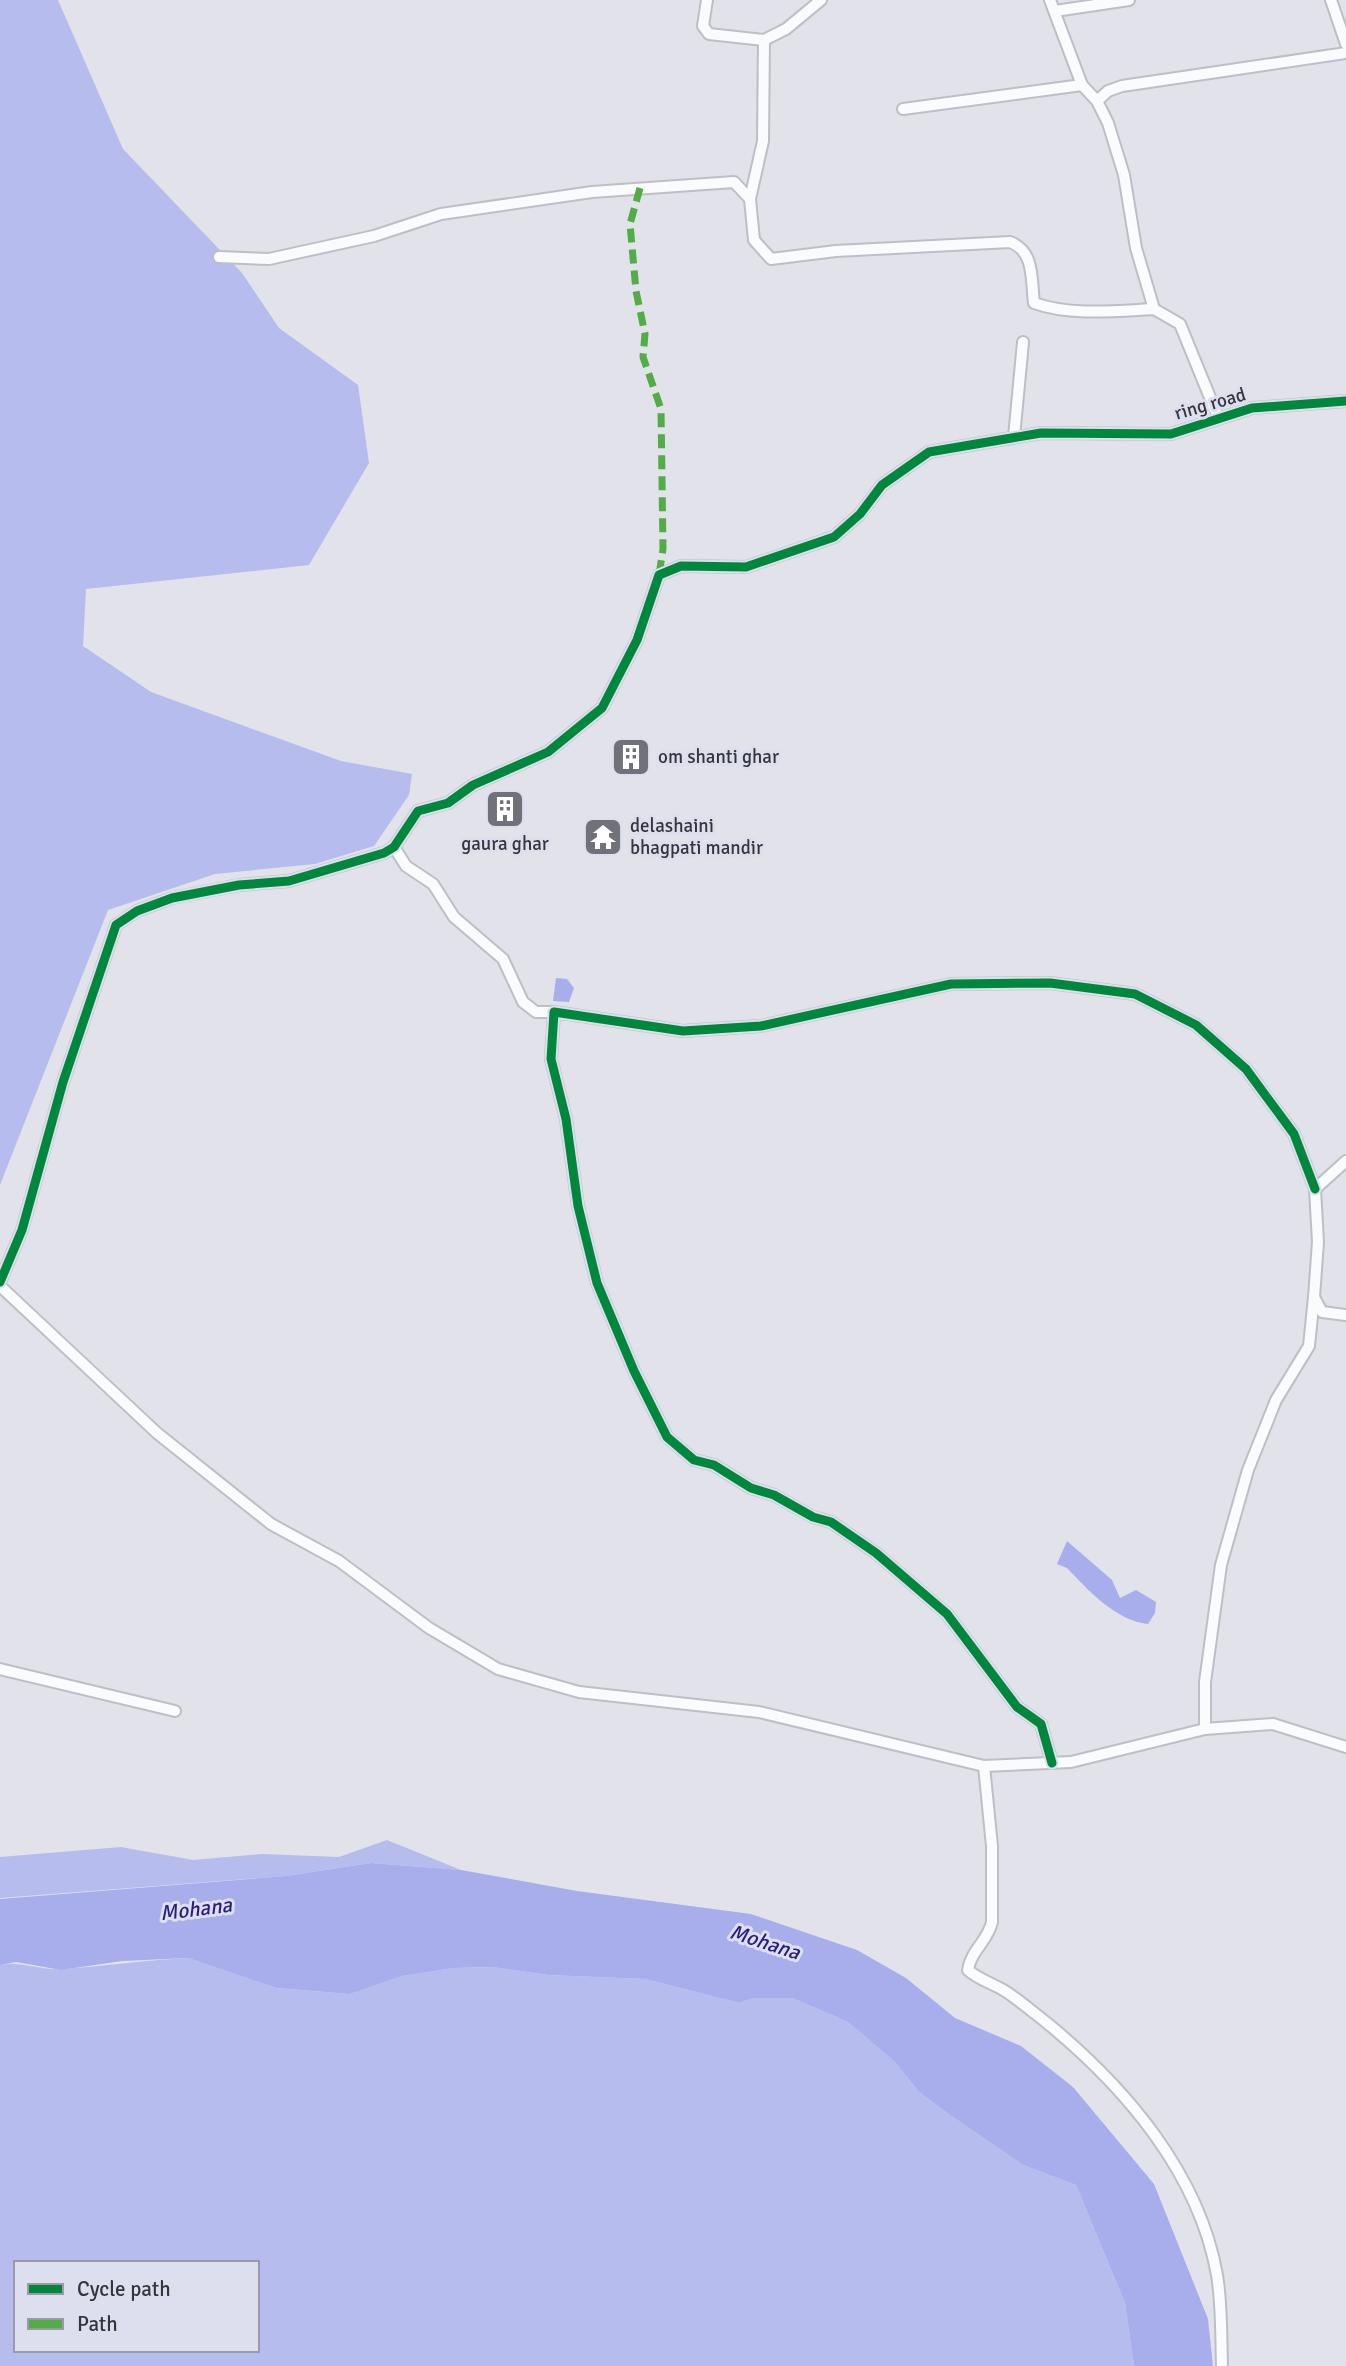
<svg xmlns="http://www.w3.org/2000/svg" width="1346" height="2366" font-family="Signika,sans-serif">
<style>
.forest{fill:#b7bcee;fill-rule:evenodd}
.water{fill:#a8aeec}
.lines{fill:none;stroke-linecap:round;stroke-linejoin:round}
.minor-casing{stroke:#bebfc5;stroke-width:14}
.minor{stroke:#fafbfc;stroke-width:10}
.quiet{stroke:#54ac46;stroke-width:7;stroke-dasharray:14 7;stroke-linecap:butt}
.cycleway-casing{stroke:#dddfee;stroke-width:13}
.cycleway{stroke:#00873e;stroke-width:9}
.labels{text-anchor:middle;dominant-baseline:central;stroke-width:6;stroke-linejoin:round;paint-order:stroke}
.street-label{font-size:19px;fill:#35363c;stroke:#dddfee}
.poi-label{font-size:19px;fill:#35363c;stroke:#dddfee;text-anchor:start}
.water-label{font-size:21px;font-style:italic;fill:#2a1e80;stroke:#dddfee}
</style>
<rect width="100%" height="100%" fill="#e1e2ea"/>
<g class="forest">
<polygon points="0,0 58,0 123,149 242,273 279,328 358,385 369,463 309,565 86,589 83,646 151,692 341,761 412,774 409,795 374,846 315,864 215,874 108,910 0,1185"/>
<polygon points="387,1840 461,1870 371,1863 286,1876 0,1898 0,1857 121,1847 193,1860 262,1854 339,1857"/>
<path d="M188,1958L276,1988L350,1994L402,1976L454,1968L492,1967L548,1975L645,1979L739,2003L753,1998H792L848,2022L895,2062L919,2092L950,2115L1023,2165L1076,2185L1125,2303L1134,2366H0V1965C22,1961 42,1971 64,1969C106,1966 146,1960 188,1958ZM16,2263H257V2350H16Z"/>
</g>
<g class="water">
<polygon points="556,978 567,979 574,988 569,1002 553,1001"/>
<path d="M1067,1541L1112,1580L1120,1598L1136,1590L1156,1602L1155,1613L1148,1624C1116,1621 1088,1590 1067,1568L1057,1564Z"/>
<polygon points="371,1863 461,1870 577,1891 751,1914 857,1950 906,1978 955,2018 1021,2046 1073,2087 1154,2184 1208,2319 1213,2366 1134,2366 1125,2303 1076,2185 1023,2165 950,2115 919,2092 895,2062 848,2022 792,1998 753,1998 739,2003 645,1979 548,1975 492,1967 454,1968 402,1976 350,1994 276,1988 188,1958 122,1961 61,1970 16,1962 0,1965 0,1899 286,1876"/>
</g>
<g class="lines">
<g class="minor-casing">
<g id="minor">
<polyline points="707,0 703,26 709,34 764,40"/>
<polyline points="1050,0 1082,85 1097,101 1108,123 1124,175 1136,248 1154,309 1180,324 1218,417"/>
<polyline points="1331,0 1346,44"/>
<polyline points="1055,11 1129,0"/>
<polyline points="1097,101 1108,91 1122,86 1346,53"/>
<polyline points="903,109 1082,85"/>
<polyline points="750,199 763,141 764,40 786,29 821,0"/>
<path d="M219,257L269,259L374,236L441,214L592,192L734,182L750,199L754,240L771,259L836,251L1010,242C1035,251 1031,280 1034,303C1070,316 1115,311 1154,309"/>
<polyline points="1014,437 1023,342"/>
<polyline points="394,847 406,866 433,884 454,917 503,959 523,1002 536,1012 554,1012"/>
<polyline points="1346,1161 1315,1189 1318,1242 1314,1297 1322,1312 1346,1315"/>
<polyline points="0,1282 22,1230 63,1082 116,925 137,911 172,898 239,885 289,881 384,853 394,847 418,811 448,803 473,785 548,752 602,708 637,640 659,575 681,566 746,567 834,537 860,514 882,485 929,452 1041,433 1171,434 1252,408 1346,401"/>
<polyline points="0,1286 157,1433 271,1524 339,1561 429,1628 498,1669 579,1692 759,1712 984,1766 1071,1762 1205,1729 1273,1724 1346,1747"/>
<polyline points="0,1669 175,1711"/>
<polyline points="1205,1729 1205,1682 1221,1565 1248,1470 1276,1400 1309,1346 1314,1297"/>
<polyline points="1052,1763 1041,1724 1017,1707 947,1614 876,1553 831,1522 813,1517 774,1495 751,1488 714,1465 694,1460 667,1437 634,1371 597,1283 578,1206 566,1119 551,1059 554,1012 683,1031 761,1026 951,984 1050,983 1135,994 1196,1025 1246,1069 1294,1134 1315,1189"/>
<path d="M984,1766L992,1846V1922C988,1941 971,1950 968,1970C979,1980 992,1983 1005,1991C1019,2000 1033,2012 1047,2023C1125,2087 1199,2173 1217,2275C1222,2305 1221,2336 1222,2366"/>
</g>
</g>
<use href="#minor" class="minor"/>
<polyline class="quiet" points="640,188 630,224 636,291 645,334 643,357 661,409 663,549 659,575"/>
<g class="cycleway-casing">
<g id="cycleway">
<polyline points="0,1282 22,1230 63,1082 116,925 137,911 172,898 239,885 289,881 384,853 394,847 418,811 448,803 473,785 548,752 602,708 637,640 659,575 681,566 746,567 834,537 860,514 882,485 929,452 1041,433 1171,434 1252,408 1346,401"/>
<polyline points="1052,1763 1041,1724 1017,1707 947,1614 876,1553 831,1522 813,1517 774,1495 751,1488 714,1465 694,1460 667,1437 634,1371 597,1283 578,1206 566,1119 551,1059 554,1012 683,1031 761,1026 951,984 1050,983 1135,994 1196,1025 1246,1069 1294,1134 1315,1189"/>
</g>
</g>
<use href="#cycleway" class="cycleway"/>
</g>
<defs>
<g id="building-square" transform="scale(2.0125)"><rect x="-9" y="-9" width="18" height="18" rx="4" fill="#717279" stroke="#dddfee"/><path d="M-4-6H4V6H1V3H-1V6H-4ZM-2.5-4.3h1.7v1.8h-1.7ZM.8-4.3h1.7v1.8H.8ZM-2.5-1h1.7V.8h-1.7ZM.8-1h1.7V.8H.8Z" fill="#fff"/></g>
<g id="temple-square" transform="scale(2.0125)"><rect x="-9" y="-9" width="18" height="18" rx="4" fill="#717279" stroke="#dddfee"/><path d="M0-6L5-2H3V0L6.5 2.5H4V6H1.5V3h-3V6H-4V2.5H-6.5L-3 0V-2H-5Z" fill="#fff"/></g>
</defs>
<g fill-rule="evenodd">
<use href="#building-square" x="631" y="757"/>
<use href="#building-square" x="505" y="809"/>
<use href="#temple-square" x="603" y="837"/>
</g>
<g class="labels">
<g class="street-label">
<text transform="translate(1210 404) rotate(-16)">ring road</text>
</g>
<g class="poi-label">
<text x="658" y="757">om shanti ghar</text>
<text x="630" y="826">delashaini<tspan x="630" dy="22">bhagpati mandir</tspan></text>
<text x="505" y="844" text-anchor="middle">gaura ghar</text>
</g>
<g class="water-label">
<text transform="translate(196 1909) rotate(-7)">Mohana</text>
<text transform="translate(765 1942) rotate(18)">Mohana</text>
</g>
</g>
<rect x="14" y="2261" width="245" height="91" fill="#dddfee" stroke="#9a9ba7" stroke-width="2"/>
<rect x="28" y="2284" width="35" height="10" fill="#00873e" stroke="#9a9ba7" stroke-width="2"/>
<text x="77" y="2296" font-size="21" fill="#35363c">Cycle path</text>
<rect x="28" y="2319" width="35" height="10" fill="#54ac46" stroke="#9a9ba7" stroke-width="2"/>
<text x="77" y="2331" font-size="21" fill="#35363c">Path</text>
</svg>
